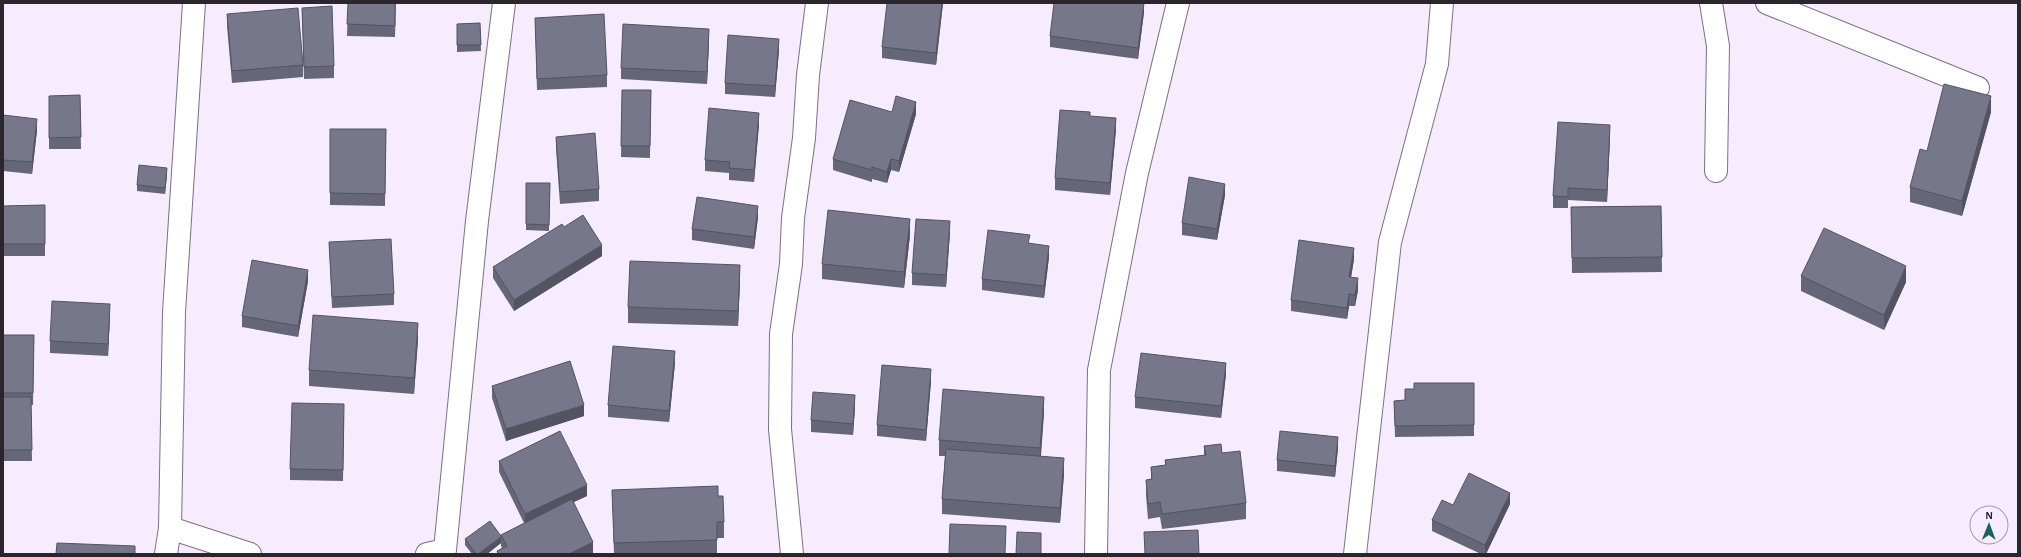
<svg xmlns="http://www.w3.org/2000/svg" width="2021" height="557" font-family="'Alegreya Sans',sans-serif">
<style>
.lines{fill:none;stroke-linecap:round;stroke-linejoin:round}
.street-casing{stroke:#7c7082;stroke-width:24}
.street{stroke:#fff;stroke-width:22}
.wall{fill:#656678}
.shaded-wall{fill:#535361}
.building{fill:#76778b;stroke:#535361}
</style>
<rect width="100%" height="100%" fill="#f7ecfd"/>
<g class="lines">
<g class="street-casing">
<g id="street">
<polyline points="1711,3 1718,46 1716,171"/>
<polyline points="1767,3 1978,88"/>
<polyline points="170,528 250,554"/>
<polyline points="166,554 170,528 174,312 194,3"/>
<polyline points="427,554 445,550 477,221 504,3"/>
<polyline points="792,554 780,429 781,334 791,264 793,218 804,138 808,75 817,3"/>
<polyline points="1096,554 1099,370 1137,173 1178,3"/>
<polyline points="1355,554 1390,242 1437,64 1442,3"/>
</g>
</g>
<use href="#street" class="street"/>
</g>
<g class="wall">
<polygon points="348,3 396,3 395,37 347,36"/>
<polygon points="943,3 936,65 882,58 882,47"/>
<polygon points="302,8 334,66 334,78 304,79"/>
<polygon points="1144,12 1138,59 1050,47 1050,36"/>
<polygon points="227,14 303,65 303,77 232,83 227,26"/>
<polygon points="535,18 607,75 607,87 537,90"/>
<polygon points="480,23 481,51 457,52 457,24"/>
<polygon points="709,40 707,84 621,79 621,68"/>
<polygon points="779,50 775,97 725,94 725,83"/>
<polygon points="622,90 651,90 650,158 621,157"/>
<polygon points="80,95 81,149 49,149 49,96"/>
<polygon points="892,112 916,114 899,172 891,170 887,183 872,179 872,182 833,170 833,159"/>
<polygon points="1991,112 1962,216 1910,202 1910,187 1927,151"/>
<polygon points="3,115 37,130 32,174 3,171"/>
<polygon points="759,124 754,182 729,180 729,173 705,171 705,160"/>
<polygon points="330,129 386,129 385,206 330,205"/>
<polygon points="1116,129 1110,195 1055,190 1055,178"/>
<polygon points="1610,136 1607,202 1568,200 1568,208 1553,208 1553,196"/>
<polygon points="556,137 599,189 599,201 560,204 556,148"/>
<polygon points="167,174 165,194 137,191 137,185"/>
<polygon points="526,183 550,183 549,231 526,230"/>
<polygon points="1225,195 1217,240 1182,235 1182,223"/>
<polygon points="45,205 45,256 3,256 3,206"/>
<polygon points="1661,206 1662,272 1572,273 1571,207"/>
<polygon points="758,217 754,249 692,240 692,229"/>
<polygon points="564,227 602,256 514,311 493,278 493,267"/>
<polygon points="950,232 946,287 912,285 912,273"/>
<polygon points="910,235 904,288 822,279 822,264"/>
<polygon points="329,242 394,294 394,305 332,308"/>
<polygon points="1030,243 1049,257 1044,298 982,290 982,279"/>
<polygon points="1354,259 1351,278 1358,290 1355,306 1349,306 1347,319 1291,311 1291,300"/>
<polygon points="1801,276 1906,282 1884,330 1801,291"/>
<polygon points="308,281 298,337 242,327 242,316"/>
<polygon points="740,281 738,326 628,323 628,307"/>
<polygon points="110,315 108,356 50,353 50,341"/>
<polygon points="3,335 34,335 33,405 31,405 32,461 3,461"/>
<polygon points="418,339 414,394 309,386 309,370"/>
<polygon points="675,363 669,422 608,417 608,405"/>
<polygon points="1226,374 1221,418 1135,408 1135,397"/>
<polygon points="931,381 926,441 877,436 877,425"/>
<polygon points="1474,383 1474,436 1395,437 1394,401 1405,400 1414,389"/>
<polygon points="492,386 584,416 506,441 492,398"/>
<polygon points="855,407 853,435 811,432 811,420"/>
<polygon points="1044,412 1041,456 1064,474 1060,523 942,514 942,499 945,456 939,456 939,440"/>
<polygon points="344,416 343,481 290,480 290,469"/>
<polygon points="1204,446 1222,453 1246,503 1246,519 1162,529 1160,517 1148,519 1146,495 1146,480 1151,479 1151,467 1165,465 1165,460 1204,455"/>
<polygon points="1338,448 1335,477 1277,471 1277,460"/>
<polygon points="499,461 587,496 573,502 593,553 592,554 497,554 497,551 502,548 501,546 501,543 487,554 472,554 465,545 465,539 501,536 501,535 524,523 499,472"/>
<polygon points="612,490 718,496 724,522 724,538 717,538 717,554 614,554"/>
<polygon points="1510,504 1486,554 1481,554 1432,531 1432,520 1453,505"/>
</g>
<g class="shaded-wall">
<polygon points="942,3 943,3 936,65 936,53"/>
<polygon points="1144,3 1144,12 1138,59 1138,48"/>
<polygon points="709,29 709,40 707,84 707,72"/>
<polygon points="779,39 779,50 775,97 775,86"/>
<polygon points="1991,96 1991,112 1962,216 1962,201"/>
<polygon points="916,102 916,114 899,172 899,161"/>
<polygon points="759,113 759,124 754,182 754,170"/>
<polygon points="1116,118 1116,129 1110,195 1110,183"/>
<polygon points="37,119 37,130 32,174 32,162"/>
<polygon points="1610,125 1610,136 1607,202 1607,190"/>
<polygon points="891,159 891,170 887,183 887,172"/>
<polygon points="167,168 167,174 165,194 165,188"/>
<polygon points="1225,184 1225,195 1217,240 1217,229"/>
<polygon points="758,206 758,217 754,249 754,237"/>
<polygon points="910,219 910,235 904,288 904,272"/>
<polygon points="950,221 950,232 946,287 946,275"/>
<polygon points="602,245 602,256 514,311 514,300"/>
<polygon points="1049,246 1049,257 1044,298 1044,286"/>
<polygon points="1354,248 1354,259 1349,289 1349,277"/>
<polygon points="740,265 740,281 738,326 738,311"/>
<polygon points="1906,266 1906,282 1884,330 1884,315"/>
<polygon points="308,270 308,281 298,337 298,326"/>
<polygon points="1358,278 1358,290 1355,306 1355,295"/>
<polygon points="1349,294 1349,306 1347,319 1347,308"/>
<polygon points="110,304 110,315 108,356 108,344"/>
<polygon points="418,323 418,339 414,394 414,378"/>
<polygon points="675,351 675,363 669,422 669,411"/>
<polygon points="1226,363 1226,374 1221,418 1221,406"/>
<polygon points="931,369 931,381 926,441 926,430"/>
<polygon points="855,395 855,407 853,435 853,424"/>
<polygon points="1044,397 1044,412 1040,464 1040,448"/>
<polygon points="584,405 584,416 506,441 506,429"/>
<polygon points="1338,437 1338,448 1335,477 1335,466"/>
<polygon points="1064,458 1064,474 1060,523 1060,508"/>
<polygon points="587,485 587,496 525,525 525,514"/>
<polygon points="1510,493 1510,504 1486,554 1485,554 1485,545"/>
<polygon points="501,537 501,543 487,554 478,554"/>
<polygon points="593,542 593,553 592,554 569,554"/>
</g>
<g class="building">
<polygon points="348,3 395,3 395,26 347,24"/>
<polygon points="887,3 942,3 936,53 882,47"/>
<polygon points="1054,3 1144,3 1138,48 1050,36"/>
<polygon points="332,6 334,66 304,67 302,8"/>
<polygon points="298,8 303,65 232,71 227,14"/>
<polygon points="604,14 607,75 537,79 535,18"/>
<polygon points="480,23 481,45 457,45 457,24"/>
<polygon points="623,24 709,29 707,72 621,68"/>
<polygon points="728,35 779,39 775,86 725,83"/>
<polygon points="1944,84 1991,96 1962,201 1910,187 1920,149 1927,151"/>
<polygon points="622,90 651,90 650,146 621,146"/>
<polygon points="80,95 81,137 49,138 49,96"/>
<polygon points="896,96 916,102 899,161 891,159 887,172 872,167 872,170 833,159 850,100 892,112"/>
<polygon points="709,108 759,113 754,170 729,168 730,162 705,160"/>
<polygon points="1060,110 1090,112 1090,116 1116,118 1110,183 1055,178"/>
<polygon points="3,115 37,119 32,162 3,160"/>
<polygon points="1558,122 1610,125 1607,190 1568,188 1568,197 1553,196"/>
<polygon points="330,129 386,129 385,194 330,193"/>
<polygon points="595,133 599,189 560,192 556,137"/>
<polygon points="139,165 167,168 165,188 137,185"/>
<polygon points="1189,177 1225,184 1217,229 1182,223"/>
<polygon points="526,183 550,183 549,225 526,224"/>
<polygon points="697,197 758,206 754,237 692,229"/>
<polygon points="45,205 45,244 3,244 3,206"/>
<polygon points="1661,206 1662,257 1572,258 1571,207"/>
<polygon points="828,210 910,219 904,272 822,264"/>
<polygon points="583,215 602,245 514,300 493,267 562,224 564,227"/>
<polygon points="916,219 950,221 946,275 912,273"/>
<polygon points="1824,228 1906,266 1884,315 1801,276"/>
<polygon points="988,230 1030,235 1028,243 1049,246 1044,286 982,279"/>
<polygon points="391,239 394,294 332,297 329,242"/>
<polygon points="1299,240 1354,248 1349,277 1358,278 1355,295 1349,294 1347,308 1291,300"/>
<polygon points="252,260 308,270 298,326 242,316"/>
<polygon points="630,261 740,265 738,311 628,307"/>
<polygon points="52,301 110,304 108,344 50,341"/>
<polygon points="313,315 418,323 414,378 309,370"/>
<polygon points="3,335 34,335 33,393 3,393"/>
<polygon points="613,346 675,351 669,411 608,405"/>
<polygon points="1141,353 1226,363 1221,406 1135,397"/>
<polygon points="570,361 584,405 506,429 492,386"/>
<polygon points="882,365 931,369 926,430 877,425"/>
<polygon points="1414,383 1474,383 1474,425 1395,426 1394,401 1405,400 1405,389 1414,389"/>
<polygon points="943,389 1044,397 1040,448 939,440"/>
<polygon points="813,392 855,395 853,424 811,420"/>
<polygon points="3,397 31,397 32,450 3,450"/>
<polygon points="292,403 344,404 343,470 290,469"/>
<polygon points="560,431 587,485 525,514 499,461"/>
<polygon points="1280,431 1338,437 1335,466 1277,460"/>
<polygon points="1221,444 1222,453 1240,451 1246,503 1162,514 1160,502 1148,504 1146,480 1152,479 1151,467 1166,465 1165,460 1206,455 1204,446"/>
<polygon points="946,449 1064,458 1060,508 942,499"/>
<polygon points="1469,473 1510,493 1485,545 1432,520 1442,500 1453,505"/>
<polygon points="718,486 718,496 723,496 724,522 717,522 717,540 614,543 612,490"/>
<polygon points="572,499 593,542 569,554 498,554 497,551 507,546 501,535"/>
<polygon points="490,521 501,536 501,537 478,554 476,554 465,539"/>
<polygon points="950,524 1006,526 1005,554 949,554"/>
<polygon points="1198,530 1199,554 1145,554 1144,532"/>
<polygon points="1017,532 1041,533 1041,554 1016,554"/>
<polygon points="57,543 135,546 135,554 56,554"/>
</g>
<rect width="2021" height="557" fill="none" stroke="#2b262e" stroke-width="8"/>
<g transform="translate(1989 525) rotate(1)"><circle r="19" fill="#f7ecfd" stroke="#a59daa"/>
<path d="M0-3L7 15L0 10L-7 15Z" fill="#156461"/>
<text y="-6" font-size="11" font-weight="bold" text-anchor="middle" fill="#2b262e">N</text>
</g>
</svg>
